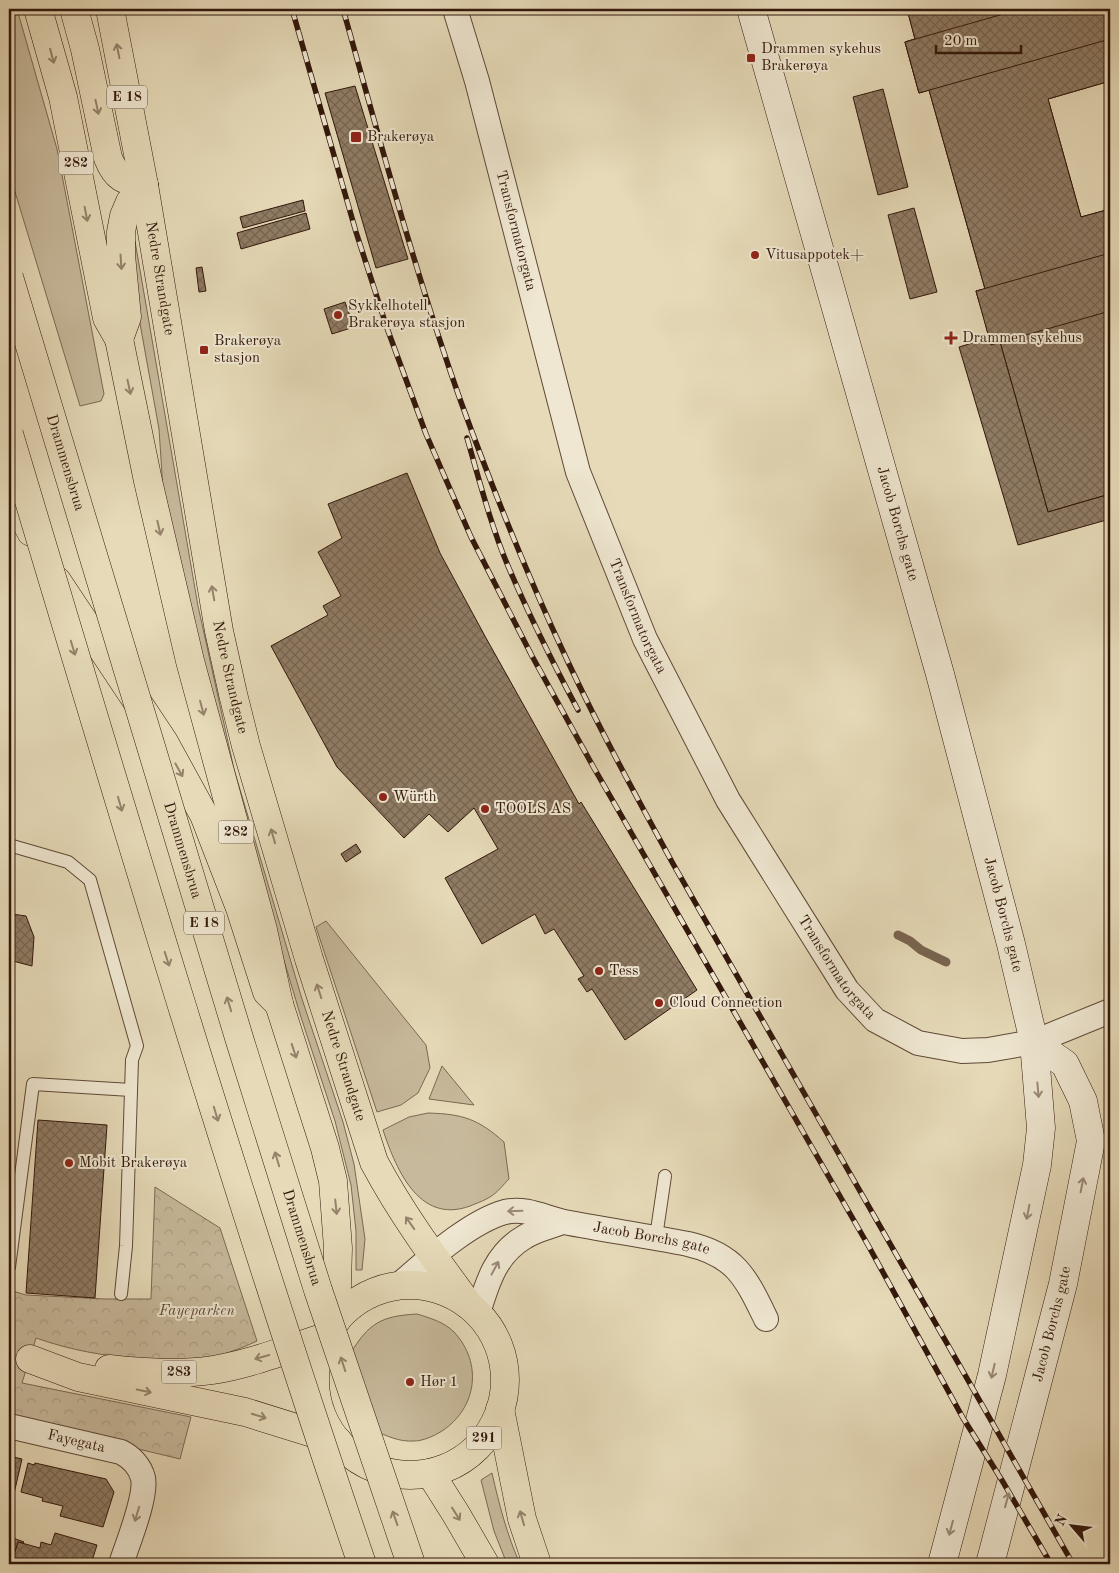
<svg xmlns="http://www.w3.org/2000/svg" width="1119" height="1573" font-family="'Old Standard TT',serif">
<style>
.grass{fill:#c7b99b;stroke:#7c6853}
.park{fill:url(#park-crowns);stroke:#7c6853}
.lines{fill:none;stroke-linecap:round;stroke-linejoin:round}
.stream{stroke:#79644f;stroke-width:9}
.building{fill:url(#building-cross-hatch);stroke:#32170b}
.primary-tunnel{stroke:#c2b395;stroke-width:28;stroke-dasharray:28 14;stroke-linecap:butt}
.lane-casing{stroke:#5f4836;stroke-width:14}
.street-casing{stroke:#5f4836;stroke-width:26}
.secondary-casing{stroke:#32170b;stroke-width:29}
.primary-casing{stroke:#32170b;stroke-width:29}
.highway-casing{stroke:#32170b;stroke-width:29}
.lane{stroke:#efe7d1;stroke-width:12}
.street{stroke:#efe7d1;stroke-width:24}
.secondary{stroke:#efe7d1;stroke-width:28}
.primary{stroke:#e6dab8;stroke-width:28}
.highway{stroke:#e6dab8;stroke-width:28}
.rail-casing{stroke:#32170b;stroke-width:5.5}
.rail{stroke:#efe7d1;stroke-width:4;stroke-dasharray:11;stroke-linecap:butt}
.highway-bridge-casing{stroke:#32170b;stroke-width:29;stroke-linecap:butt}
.highway-bridge{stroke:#e6dab8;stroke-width:28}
.oneway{stroke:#95826a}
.oneway2{stroke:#9a8978}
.poi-dot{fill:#8f2418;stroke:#efe7d1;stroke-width:2}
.labels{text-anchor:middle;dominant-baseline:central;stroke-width:4;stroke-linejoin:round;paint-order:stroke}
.shield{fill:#efe7d1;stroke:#6b5546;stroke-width:1}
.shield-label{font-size:14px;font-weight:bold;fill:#32170b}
.poi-label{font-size:15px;fill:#32170b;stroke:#efe7d1;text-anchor:start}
.street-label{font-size:15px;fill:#32170b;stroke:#efe7d1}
.park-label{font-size:15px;font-style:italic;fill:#5f4836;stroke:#efe7d1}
</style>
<defs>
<pattern id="park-crowns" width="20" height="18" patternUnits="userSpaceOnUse" patternTransform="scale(1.25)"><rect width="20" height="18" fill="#c7b99b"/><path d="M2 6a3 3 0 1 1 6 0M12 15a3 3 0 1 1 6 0" fill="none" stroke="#ab9e84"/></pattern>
<pattern id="building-cross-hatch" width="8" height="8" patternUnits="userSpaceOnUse" patternTransform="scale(1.25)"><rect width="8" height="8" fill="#907c65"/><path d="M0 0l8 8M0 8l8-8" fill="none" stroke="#766551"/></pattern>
</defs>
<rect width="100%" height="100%" fill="#e6dab8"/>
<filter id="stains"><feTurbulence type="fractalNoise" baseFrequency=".004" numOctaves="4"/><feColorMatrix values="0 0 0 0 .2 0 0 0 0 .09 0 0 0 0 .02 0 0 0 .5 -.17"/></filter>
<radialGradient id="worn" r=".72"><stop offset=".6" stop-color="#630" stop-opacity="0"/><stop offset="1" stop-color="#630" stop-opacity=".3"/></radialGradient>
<g class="grass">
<polygon points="9,9 17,9 57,149 104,394 101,401 80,406 9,172"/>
<polygon points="135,241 198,606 234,769 302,999 343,1122 354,1164 365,1239 362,1270 356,1270 356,1231 351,1185 335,1121 300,1014 234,793 164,504 159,429 130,268"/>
<polygon points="326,921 426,1045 430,1068 418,1093 401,1105 377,1112 316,927"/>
<polygon points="442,1066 474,1105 429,1099"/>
<path d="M428,1113C463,1114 478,1119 504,1142L509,1179C503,1185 497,1193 490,1197C485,1200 480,1202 475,1204C421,1228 397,1172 383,1130L409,1117Z"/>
<path d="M417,1314C430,1318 444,1322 454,1332C483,1363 477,1408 442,1431C434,1436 423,1441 414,1441C399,1442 387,1436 373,1430L350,1354C369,1323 381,1316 417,1314Z"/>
<path d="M492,1473C499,1504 507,1535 520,1564H507L494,1531L481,1480Z"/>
</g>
<path class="park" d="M155,1187L220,1228L257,1341C240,1349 221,1356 202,1359C182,1362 161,1360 141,1359C104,1356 70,1350 36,1338L22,1383L191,1417L180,1459L9,1418V1290L26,1295L105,1299H151Z"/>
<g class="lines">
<polyline class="stream" points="898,935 910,941 921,950 946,962"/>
</g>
<g class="building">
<polygon points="907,9 1110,9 1110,81 1048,99 1081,217 1110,209 1110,311 1108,312 1110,321 1110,494 1048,512 1000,342 991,345 984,318 976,291 985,289 929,90 919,93 905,42 915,39"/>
<polygon points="907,9 1110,9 1110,81 1048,99 1081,217 1110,209 1110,311 1108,312 1110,321 1110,494 1048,512 1000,342 991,345 984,318 976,291 985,289 929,90 919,93 905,42 915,39"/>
<polygon points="1021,9 1110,9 1110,39 919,93 905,42"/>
<polygon points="355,86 408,259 376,268 325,93"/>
<polygon points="883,89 908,187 878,195 853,97"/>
<polygon points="303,200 305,211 243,228 240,217"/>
<polygon points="914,208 937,292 910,299 888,215"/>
<polygon points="306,213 310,229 241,249 237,233"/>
<polygon points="1110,253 1110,311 991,345 976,291"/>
<polygon points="202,267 206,291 199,292 196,268"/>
<polygon points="345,302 354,327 332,334 324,309"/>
<polygon points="989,338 991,345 1000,342 1048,512 1110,494 1110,519 1018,545 959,347"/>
<polygon points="407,473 440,553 486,638 579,804 581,802 697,990 625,1040 592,989 587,992 583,986 578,979 584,976 554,929 545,934 535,914 482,944 445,878 498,849 474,808 448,832 429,814 404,838 337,767 271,646 328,615 323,606 341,596 318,552 342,538 328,504"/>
<polygon points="356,844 361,852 346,862 341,854"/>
<polygon points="12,914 26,916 34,937 32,966 9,960 9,931"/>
<polygon points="38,1120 107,1125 95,1298 26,1293"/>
<polygon points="9,1456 22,1459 13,1498 9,1497"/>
<polygon points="28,1463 34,1465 35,1463 106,1479 114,1492 103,1527 60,1516 63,1506 42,1501 43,1498 21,1492"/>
<polygon points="55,1533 97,1545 91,1564 11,1564 18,1542 40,1548 41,1542 51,1545"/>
<polygon points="10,1537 24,1542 23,1543 18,1542 11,1564 9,1564"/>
</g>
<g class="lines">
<polyline class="primary-tunnel" points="9,1352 30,1359"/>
<g class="lane-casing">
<g id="lane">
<polyline points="9,845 68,862 90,880 137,1046 132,1060 126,1246 121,1294"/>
<polyline points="656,1237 665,1176"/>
<polyline points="9,1267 33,1084 131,1090"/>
</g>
</g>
<g class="street-casing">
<g id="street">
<path id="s1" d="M455,9L477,81L578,472L645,639L728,800L847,990L875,1020L918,1043L962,1051L988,1050L1034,1042L1110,1011"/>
<path id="s2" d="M399,1285C427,1261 469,1222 505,1212C526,1207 545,1218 564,1222C606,1230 647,1236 688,1244C736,1255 746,1278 766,1319"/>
<path d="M478,1313C487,1284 495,1255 523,1238C534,1230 550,1227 562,1222"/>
<path id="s3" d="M9,1426L121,1452C131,1457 140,1466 143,1478C147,1497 127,1545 121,1564"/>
</g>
</g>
<g class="secondary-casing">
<g id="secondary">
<path id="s4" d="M751,9L940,674L1011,944L1034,1042L1041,1128L1037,1165L992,1375L942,1564"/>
<path id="s5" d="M990,1564L1063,1284L1091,1141L1083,1101L1065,1064L1034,1042"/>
</g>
</g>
<g class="primary-casing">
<g id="primary">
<polyline points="38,9 63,97 107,318 119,339 148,481 190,661 263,930 279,1004 325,1148 333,1181 338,1248 336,1321"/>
<path d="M74,9L85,49L108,158C116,178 123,180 144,185"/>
<path id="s6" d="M110,9L144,185L219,631L233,694L246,746L309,959L374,1162C401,1213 435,1259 469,1305"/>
<polyline points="119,339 127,317 121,255 121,232 124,216 130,202 144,185"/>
<polyline points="30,1359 78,1377 245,1412 338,1441"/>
<path d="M109,1369C143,1373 179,1375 213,1370C251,1364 288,1349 325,1337"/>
</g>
</g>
<g class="highway-casing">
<g id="highway">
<polyline points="9,489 31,532"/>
<polyline points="57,581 164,742 204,815 240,908 267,992 279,1004"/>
<circle cx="410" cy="1380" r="95"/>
<polyline points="500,1409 522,1519 537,1564"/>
<polyline points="430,1473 456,1514 485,1564"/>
</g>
</g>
<use href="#lane" class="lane"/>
<use href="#street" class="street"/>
<use href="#secondary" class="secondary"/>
<use href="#primary" class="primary"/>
<use href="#highway" class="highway"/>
<g class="rail-casing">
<g id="rail">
<polyline points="292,9 356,232 387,328 426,434 471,537 532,656 594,768 868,1245 963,1418 1003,1482 1051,1564"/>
<path d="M343,9C380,140 415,273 461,402C493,490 528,577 568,662C600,730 636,796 672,862L1073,1564"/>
<path d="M467,438C479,479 491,526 508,566C529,615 553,663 578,710"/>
</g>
</g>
<use href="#rail" class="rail"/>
<g class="highway-bridge-casing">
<g id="highway-bridge">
<path id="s7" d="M9,277L240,1041L318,1290L411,1564"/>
<path d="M9,434C122,812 235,1190 362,1564"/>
</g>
</g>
<use href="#highway-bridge" class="highway-bridge"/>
</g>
<defs><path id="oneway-shaft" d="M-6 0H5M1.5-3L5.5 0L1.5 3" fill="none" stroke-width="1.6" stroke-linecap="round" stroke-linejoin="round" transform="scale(1.25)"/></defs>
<g class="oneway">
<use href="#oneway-shaft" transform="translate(118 51) rotate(-101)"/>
<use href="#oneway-shaft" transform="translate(52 56) rotate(75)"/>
<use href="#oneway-shaft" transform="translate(97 107) rotate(78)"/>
<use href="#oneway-shaft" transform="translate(86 214) rotate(79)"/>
<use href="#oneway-shaft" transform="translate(121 262) rotate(86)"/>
<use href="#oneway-shaft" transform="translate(129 387) rotate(78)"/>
<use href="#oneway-shaft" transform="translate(159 528) rotate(77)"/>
<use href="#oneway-shaft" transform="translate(213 593) rotate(-100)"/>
<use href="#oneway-shaft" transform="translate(73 648) rotate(73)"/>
<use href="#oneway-shaft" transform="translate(202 708) rotate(75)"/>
<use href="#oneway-shaft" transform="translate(179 770) rotate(61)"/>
<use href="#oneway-shaft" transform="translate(120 804) rotate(74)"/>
<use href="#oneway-shaft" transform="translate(273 836) rotate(-106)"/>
<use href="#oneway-shaft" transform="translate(167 959) rotate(72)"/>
<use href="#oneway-shaft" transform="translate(319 991) rotate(-108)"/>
<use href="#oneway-shaft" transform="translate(229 1004) rotate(-107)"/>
<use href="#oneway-shaft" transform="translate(294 1051) rotate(72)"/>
<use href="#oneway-shaft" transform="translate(216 1114) rotate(73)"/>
<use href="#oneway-shaft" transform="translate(277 1159) rotate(-107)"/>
<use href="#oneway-shaft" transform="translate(336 1207) rotate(84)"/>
<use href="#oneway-shaft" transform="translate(410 1223) rotate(-125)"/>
<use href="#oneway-shaft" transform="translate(262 1357) rotate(164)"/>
<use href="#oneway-shaft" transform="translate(343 1364) rotate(-108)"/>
<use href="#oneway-shaft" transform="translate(144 1391) rotate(12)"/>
<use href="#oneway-shaft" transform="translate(259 1416) rotate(17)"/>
<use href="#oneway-shaft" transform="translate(456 1514) rotate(58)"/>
<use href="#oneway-shaft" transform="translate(395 1518) rotate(-109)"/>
<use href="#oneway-shaft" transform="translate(522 1518) rotate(-106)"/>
</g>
<g class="oneway2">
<use href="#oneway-shaft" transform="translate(1038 1090) rotate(85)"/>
<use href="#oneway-shaft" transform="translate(1082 1185) rotate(-79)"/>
<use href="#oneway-shaft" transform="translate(515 1211) rotate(178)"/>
<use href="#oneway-shaft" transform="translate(1028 1212) rotate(101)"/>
<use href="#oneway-shaft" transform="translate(495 1268) rotate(-62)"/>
<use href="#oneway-shaft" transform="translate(993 1371) rotate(103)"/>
<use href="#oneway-shaft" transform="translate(1007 1500) rotate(-75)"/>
<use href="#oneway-shaft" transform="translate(137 1514) rotate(107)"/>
<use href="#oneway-shaft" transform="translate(951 1528) rotate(105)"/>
</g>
<g class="poi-dot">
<rect x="746" y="53" width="10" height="10" rx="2.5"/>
<rect x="350" y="131" width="12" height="12" rx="2.5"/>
<circle cx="755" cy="255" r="5"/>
<circle cx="338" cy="315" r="5"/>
<path d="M948.5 330.5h5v5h5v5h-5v5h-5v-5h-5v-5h5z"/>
<rect x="199" y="345" width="10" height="10" rx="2.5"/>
<circle cx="383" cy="797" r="5"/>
<circle cx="485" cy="809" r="5"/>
<circle cx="599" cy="971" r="5"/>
<circle cx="659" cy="1003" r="5"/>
<circle cx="69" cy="1163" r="5"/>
<circle cx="410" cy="1382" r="5"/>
</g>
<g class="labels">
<g class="shield">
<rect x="107" y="85.5" width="40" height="23" rx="4"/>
<rect x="58.5" y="151.5" width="35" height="23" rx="4"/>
<rect x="218.5" y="820.5" width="35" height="23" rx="4"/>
<rect x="184" y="911.5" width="40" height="23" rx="4"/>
<rect x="161.5" y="1360.5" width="35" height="23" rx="4"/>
<rect x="466.5" y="1426.5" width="35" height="23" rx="4"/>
</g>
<g class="shield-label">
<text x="127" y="97">E 18</text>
<text x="76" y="163">282</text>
<text x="236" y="832">282</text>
<text x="204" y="923">E 18</text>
<text x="179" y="1372">283</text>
<text x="484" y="1438">291</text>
</g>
<g class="poi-label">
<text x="761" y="49">Drammen sykehus<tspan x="761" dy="17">Brakerøya</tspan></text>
<text x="367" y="137">Brakerøya</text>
<text x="765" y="255">Vitusappotek+</text>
<text x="348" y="306">Sykkelhotell<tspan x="348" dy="17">Brakerøya stasjon</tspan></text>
<text x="962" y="338">Drammen sykehus</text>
<text x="214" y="341">Brakerøya<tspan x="214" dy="17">stasjon</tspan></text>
<text x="393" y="797">Würth</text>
<text x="495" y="809">TOOLS AS</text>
<text x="609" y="971">Tess</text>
<text x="669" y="1003">Cloud Connection</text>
<text x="79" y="1163">Mobit Brakerøya</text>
<text x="420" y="1382">Hør 1</text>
</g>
<g class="street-label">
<text stroke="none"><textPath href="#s1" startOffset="230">Transformatorgata</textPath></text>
<text stroke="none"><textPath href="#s6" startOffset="274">Nedre Strandgate</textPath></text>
<text stroke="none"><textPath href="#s7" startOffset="194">Drammensbrua</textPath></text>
<text stroke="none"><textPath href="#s4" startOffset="535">Jacob Borchs gate</textPath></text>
<text stroke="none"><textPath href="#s1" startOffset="635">Transformatorgata</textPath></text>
<text stroke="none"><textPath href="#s6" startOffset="679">Nedre Strandgate</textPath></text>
<text stroke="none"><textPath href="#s7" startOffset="599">Drammensbrua</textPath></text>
<text stroke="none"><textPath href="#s4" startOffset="940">Jacob Borchs gate</textPath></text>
<text stroke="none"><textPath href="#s1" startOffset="1040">Transformatorgata</textPath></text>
<text stroke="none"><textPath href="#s6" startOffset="1084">Nedre Strandgate</textPath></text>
<text stroke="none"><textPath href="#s7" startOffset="1004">Drammensbrua</textPath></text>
<text stroke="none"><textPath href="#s2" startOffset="279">Jacob Borchs gate</textPath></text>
<text stroke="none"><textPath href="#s5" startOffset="248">Jacob Borchs gate</textPath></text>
<text stroke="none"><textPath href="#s3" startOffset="69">Fayegata</textPath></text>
</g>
<g class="park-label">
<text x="197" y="1311">Fayeparken</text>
</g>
</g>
<rect width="1119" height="1573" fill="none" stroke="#e6dab8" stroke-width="30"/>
<rect x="10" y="10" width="1099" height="1553" fill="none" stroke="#32170b" stroke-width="2.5"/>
<rect x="15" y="15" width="1089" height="1543" fill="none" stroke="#32170b"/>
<g transform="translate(1072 1526) rotate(298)" stroke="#efe7d1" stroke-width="4" paint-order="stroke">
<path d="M0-4L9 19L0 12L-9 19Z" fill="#32170b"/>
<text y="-8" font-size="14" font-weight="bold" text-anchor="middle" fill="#32170b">N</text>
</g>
<path d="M936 45v8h85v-8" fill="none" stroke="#32170b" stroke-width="2.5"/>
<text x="944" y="45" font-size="15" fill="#32170b" stroke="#efe7d1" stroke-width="4" paint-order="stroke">20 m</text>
<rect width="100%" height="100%" filter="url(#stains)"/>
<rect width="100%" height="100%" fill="url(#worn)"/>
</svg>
